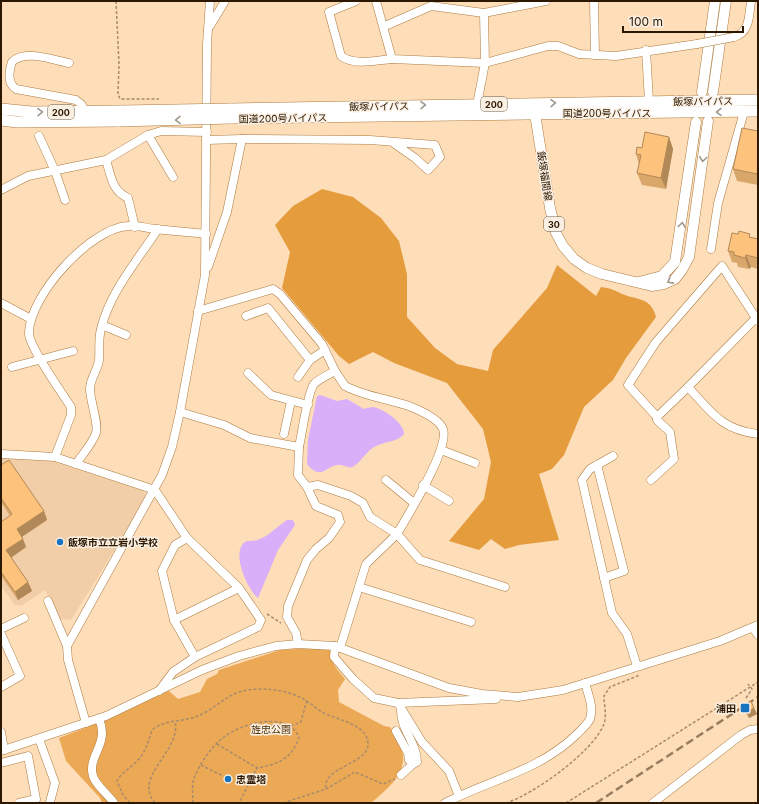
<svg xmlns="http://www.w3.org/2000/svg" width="759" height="804" font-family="Inter,'Noto Sans JP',sans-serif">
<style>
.built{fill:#f1cea7}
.green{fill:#eca955}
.forest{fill:#e49c3d}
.water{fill:#d9aff9}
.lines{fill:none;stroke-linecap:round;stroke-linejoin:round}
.minor-casing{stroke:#ac7b3e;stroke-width:9}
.major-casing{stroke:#ac7b3e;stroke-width:11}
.highway-casing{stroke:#ac7b3e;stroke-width:12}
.path{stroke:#a78b6c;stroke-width:1.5;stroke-dasharray:3 2;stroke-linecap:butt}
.minor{stroke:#fff;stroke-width:8}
.major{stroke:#fff;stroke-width:10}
.highway{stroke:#fff;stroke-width:11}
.rail{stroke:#987d5f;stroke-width:2.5;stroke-dasharray:8 4;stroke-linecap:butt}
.minor-bridge-casing{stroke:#ac7b3e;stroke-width:9;stroke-linecap:butt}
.highway-bridge-casing{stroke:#ac7b3e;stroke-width:12;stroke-linecap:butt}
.minor-bridge{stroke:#fff;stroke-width:8}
.highway-bridge{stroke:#fff;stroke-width:11}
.wall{fill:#daa76b}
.shaded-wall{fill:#b18857}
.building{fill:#fdc27c;stroke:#b18857}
.oneway{stroke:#a0978c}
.poi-dot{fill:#1773c0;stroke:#faefe3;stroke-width:1.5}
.labels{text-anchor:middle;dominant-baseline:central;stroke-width:3;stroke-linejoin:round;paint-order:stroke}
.shield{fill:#faefe3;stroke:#6a5844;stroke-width:1}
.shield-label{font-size:9px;font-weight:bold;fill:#2c1800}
.street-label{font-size:10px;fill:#2c1800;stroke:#faefe3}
.poi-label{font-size:10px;font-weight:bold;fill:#2c1800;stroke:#faefe3;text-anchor:start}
.park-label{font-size:10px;fill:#50330b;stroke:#faefe3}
</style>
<rect width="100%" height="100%" fill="#feddb9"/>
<polygon class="built" points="1,457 51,461 142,490 145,494 146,499 71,620 60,619 45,590 21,606 15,605 1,586"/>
<path class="green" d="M312,648L331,649C328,661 338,670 345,679L338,690L339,702L384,726L390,727C416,762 400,779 371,803H102L100,798L66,761L59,738L108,719L166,692L169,691L178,699L200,692L207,679L217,674L219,670L280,650Z"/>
<path class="forest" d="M322,189L353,197L381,218L399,241L407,274V317L435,348L457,364L488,371L493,350L547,288L557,265L596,296L601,287C610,288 614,290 622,294C637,300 651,297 656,317L626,358L613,380L584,407L564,455L552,469L539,474L559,540L519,545L505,549L491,539L479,550L449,541L484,499L491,462L483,429L447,383L394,363L373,352L349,364L339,356L282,288L290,252L275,225L293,206Z"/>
<g class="water">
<path d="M320,395L337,401L347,399L364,409C367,408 370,407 373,407C384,409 404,423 404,434C398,442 386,441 376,446C366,451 362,461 354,466C349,470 345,464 339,465C325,465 322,482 307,464L308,440L317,396Z"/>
<path d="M287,520H293L295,525L278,550L258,598C247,589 229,549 247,541C265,542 273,529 287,520Z"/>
</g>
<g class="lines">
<g class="minor-casing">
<g id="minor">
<path d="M356,1L329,12L341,56C354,66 377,60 392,59"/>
<polyline points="376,1 392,59 485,63 548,46 558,46 579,54 616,56 697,44"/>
<polyline points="594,1 595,55"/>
<polyline points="210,26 225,1"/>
<polyline points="385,26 431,6 484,13 546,1"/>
<path d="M734,37C750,33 749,15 751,1"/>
<polyline points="646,50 649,101"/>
<path d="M69,63C53,60 25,49 12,62C9,71 7,83 16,89L76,100L81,104L85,111"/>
<polyline points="476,110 485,63 484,13"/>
<polyline points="148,135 173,177"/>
<polyline points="39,136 55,171 65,200"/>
<polyline points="206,140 242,139"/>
<path d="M106,160C111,176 112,191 128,198L135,227"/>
<polyline points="1,190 28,176 106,160 148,135 161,131 207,132"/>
<polyline points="711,249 718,203 744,112"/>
<polyline points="208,267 227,212 242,139 370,140 435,145 440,157 428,170 415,158 392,142"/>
<polyline points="1,303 31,319"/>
<path d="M198,311L273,289L280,294L322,344L335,371C328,375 320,378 314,384C307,394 302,434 299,447"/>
<polyline points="246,316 268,308 310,360 325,350"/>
<path d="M758,321L722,266L656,342L628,385L657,417L688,387C711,412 722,430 758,434"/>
<polyline points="102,325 126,335"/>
<polyline points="12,367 73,351"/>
<path d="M335,371L345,386C364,396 388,399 409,406C419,410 439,419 443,429C450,448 408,515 397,534L420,560L505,587"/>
<polyline points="248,373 271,395 308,405"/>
<polyline points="298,377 310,360"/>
<polyline points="688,387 756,318"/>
<polyline points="180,412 224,425 250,438 299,447 298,475 307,487 318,485 351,496 363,503 370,517 397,534 366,564 340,648"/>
<polyline points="284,434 291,401"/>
<polyline points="441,450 475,463"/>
<polyline points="1,454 55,457 155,490 187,538 239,588 261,620 258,627 195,657 173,672 159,691"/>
<polyline points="613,456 590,469 582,480 612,613 627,634 637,666"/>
<path d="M55,457L71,415V407C62,393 30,348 29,334C28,297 90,228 128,226C137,225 146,228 155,229C172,231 189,232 206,234"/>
<path d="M76,464C82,455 92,444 96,433C99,424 90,401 90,389C90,378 98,370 99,360C100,350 98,340 101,329C110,292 137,261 158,229"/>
<polyline points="597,465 624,571 604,578"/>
<polyline points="386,480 414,503"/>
<polyline points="651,480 674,459 670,432 657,420 657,417"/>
<polyline points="423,485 449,501"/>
<polyline points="187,538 175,545 162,571 174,620 195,657"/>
<polyline points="359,587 471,622"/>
<polyline points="48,601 67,646"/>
<polyline points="174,620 239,588"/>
<polyline points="753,628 758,635"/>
<polyline points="1,629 24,618"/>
<polyline points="1,634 20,676 1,687"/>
<polyline points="298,644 296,633 287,617 288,606 307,560 316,549 329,538 340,522 338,515 316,506 307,487"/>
<polyline points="335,646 334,657 353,679 374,698 398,703 422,742 449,771 459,796"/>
<polyline points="398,703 496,699"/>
<path d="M99,719C110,744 87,756 93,776C96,786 108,794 114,803"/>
<polyline points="86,723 68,660 67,646 162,475 172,447 180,412 205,275 207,44 210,1"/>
<path d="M396,731L408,753L409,760L413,764L417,762C417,743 401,730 401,711"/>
<polyline points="1,732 4,750"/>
<polyline points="39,739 55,783 50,802"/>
<polyline points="1,751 106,716 202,670 239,656 276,646 298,644 335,646 449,688 482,694 518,697 563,690 720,641 758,625"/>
<polyline points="1,763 28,756 36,799 19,803"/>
<polyline points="401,775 413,764"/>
<path d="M445,803C489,780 539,771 576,735C581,730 587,725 590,719C594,707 588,694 585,683"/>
<polyline points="653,803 741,735 750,730 758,729"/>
</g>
</g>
<g class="major-casing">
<g id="major">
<polyline points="702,92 715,1"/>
<polyline points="713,92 726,1"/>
<polyline points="535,114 550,208 556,233 563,246 574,259 587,268 602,274 652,286 664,284 675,279 682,270 689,257 708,121"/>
<polyline points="639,282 662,276 675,262 696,122"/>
</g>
</g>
<g class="highway-casing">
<g id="highway">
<polyline points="1,109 32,112 121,111"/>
<polyline points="230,109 758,100"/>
<polyline points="231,118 758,111"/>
<polyline points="1,120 17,122 119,121"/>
</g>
</g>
<g class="path">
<polyline points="116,1 119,64 118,94 120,99 159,99"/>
<polyline points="267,614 281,623"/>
<polyline points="746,698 752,689 748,684"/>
<polyline points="291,726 301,722 307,700"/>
<polyline points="217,744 257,768"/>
<polyline points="201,765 223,776"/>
<path d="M130,803L123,795L117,781C120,774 129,769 135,763C145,754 148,743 152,730C163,720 181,722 195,717C210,712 220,701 234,694C252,685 289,689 305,700C314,705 320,713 331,716C343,721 367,726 368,743C370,764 321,767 326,789"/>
<path d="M155,803C132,776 182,751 175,721"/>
<path d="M193,803C193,794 191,784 195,776C201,762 212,746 224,737C242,723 289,710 299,738C291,759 279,764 257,768L239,803"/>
<polyline points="283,803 326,789 355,772 383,784 395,779"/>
<path d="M506,803C534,794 593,752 604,724C607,715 604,705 604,696L610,687L640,675"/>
<polyline points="566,803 758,682"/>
</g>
<use href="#minor" class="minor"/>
<use href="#major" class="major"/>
<use href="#highway" class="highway"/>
<polyline class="rail" points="596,803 758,697"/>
<g class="minor-bridge-casing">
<polyline id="minor-bridge" points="697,44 734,37"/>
</g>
<g class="highway-bridge-casing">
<g id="highway-bridge">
<polyline points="121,111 230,109"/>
<polyline points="119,121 231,118"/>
</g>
</g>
<use href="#minor-bridge" class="minor-bridge"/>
<use href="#highway-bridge" class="highway-bridge"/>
</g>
<g class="wall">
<polygon points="758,131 758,185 737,181 733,169"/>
<polygon points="669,137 673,149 666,189 642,185 637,173 639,164 636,154 642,148"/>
<polygon points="751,237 758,239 758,269 751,267 749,269 738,267 737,263 732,262 728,251"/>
<polygon points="1,465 44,511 47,520 22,537 26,547 11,558 28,582 32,591 18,600 1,576 1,522 10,516 1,502"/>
<polygon points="743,706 754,708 757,714 749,718 745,712"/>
</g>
<g class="shaded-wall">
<polygon points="669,137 673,149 666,189 661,178"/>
<polygon points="746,255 751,267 749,269 745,258"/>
<polygon points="44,511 47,520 20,538 17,529"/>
<polygon points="23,539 26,547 9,559 6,550"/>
<polygon points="28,582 32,591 18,600 15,592"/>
<polygon points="754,708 757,714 749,718 747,712"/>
</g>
<g class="building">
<polygon points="742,128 758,131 758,168 757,174 733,169"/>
<polygon points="645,132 669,137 661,178 637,173 641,155 636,154 637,147 642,148"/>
<polygon points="739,231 750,234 749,237 758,239 758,258 746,255 745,258 734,255 734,252 728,251 732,233 738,234"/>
<polygon points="9,460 44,511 17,529 23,539 6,550 28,582 15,592 1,572 1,522 12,514 1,498 1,465"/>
<polygon points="751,701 754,708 747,712 743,706"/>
</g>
<defs><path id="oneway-chevron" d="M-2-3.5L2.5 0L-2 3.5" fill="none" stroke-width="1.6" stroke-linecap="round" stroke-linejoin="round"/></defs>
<g class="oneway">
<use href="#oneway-chevron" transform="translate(553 103) rotate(-1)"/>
<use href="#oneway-chevron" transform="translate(423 105) rotate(-1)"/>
<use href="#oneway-chevron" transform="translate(40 112) rotate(-1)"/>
<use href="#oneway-chevron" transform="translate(719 112) rotate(179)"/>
<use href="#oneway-chevron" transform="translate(178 120) rotate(179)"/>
<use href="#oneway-chevron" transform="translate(703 159) rotate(97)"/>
<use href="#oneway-chevron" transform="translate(682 225) rotate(-82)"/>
<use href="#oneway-chevron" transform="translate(670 281) rotate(151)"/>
</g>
<g class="poi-dot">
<circle cx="60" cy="542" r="4"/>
<rect x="740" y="703" width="10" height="10" rx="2"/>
<circle cx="228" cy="779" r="4"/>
</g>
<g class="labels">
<g class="shield">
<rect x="481" y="97" width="26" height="14" rx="3"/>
<rect x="48" y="105" width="26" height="14" rx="3"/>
<rect x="544" y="217" width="20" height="14" rx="3"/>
</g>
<g class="shield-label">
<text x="494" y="104">200</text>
<text x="61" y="112">200</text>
<text x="554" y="224">30</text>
</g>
<g class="street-label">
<text transform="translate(703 101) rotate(-1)">飯塚バイパス</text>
<text transform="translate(379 106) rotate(-1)">飯塚バイパス</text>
<text x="607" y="113">国道200号バイパス</text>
<text transform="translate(283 118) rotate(-1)">国道200号バイパス</text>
<text transform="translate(545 176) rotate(81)">飯塚福間線</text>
</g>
<g class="poi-label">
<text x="68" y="542">飯塚市立立岩小学校</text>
<text x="736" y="708" text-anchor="end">浦田</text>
<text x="236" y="779">忠霊塔</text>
</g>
<g class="park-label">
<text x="271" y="729">旌忠公園</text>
</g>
</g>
<rect width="759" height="804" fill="none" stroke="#2c1800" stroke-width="4"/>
<path d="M623 26v6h120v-6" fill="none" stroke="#2c1800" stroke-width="2"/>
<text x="629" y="26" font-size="12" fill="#2c1800" stroke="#faefe3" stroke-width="3" paint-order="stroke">100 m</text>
</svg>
